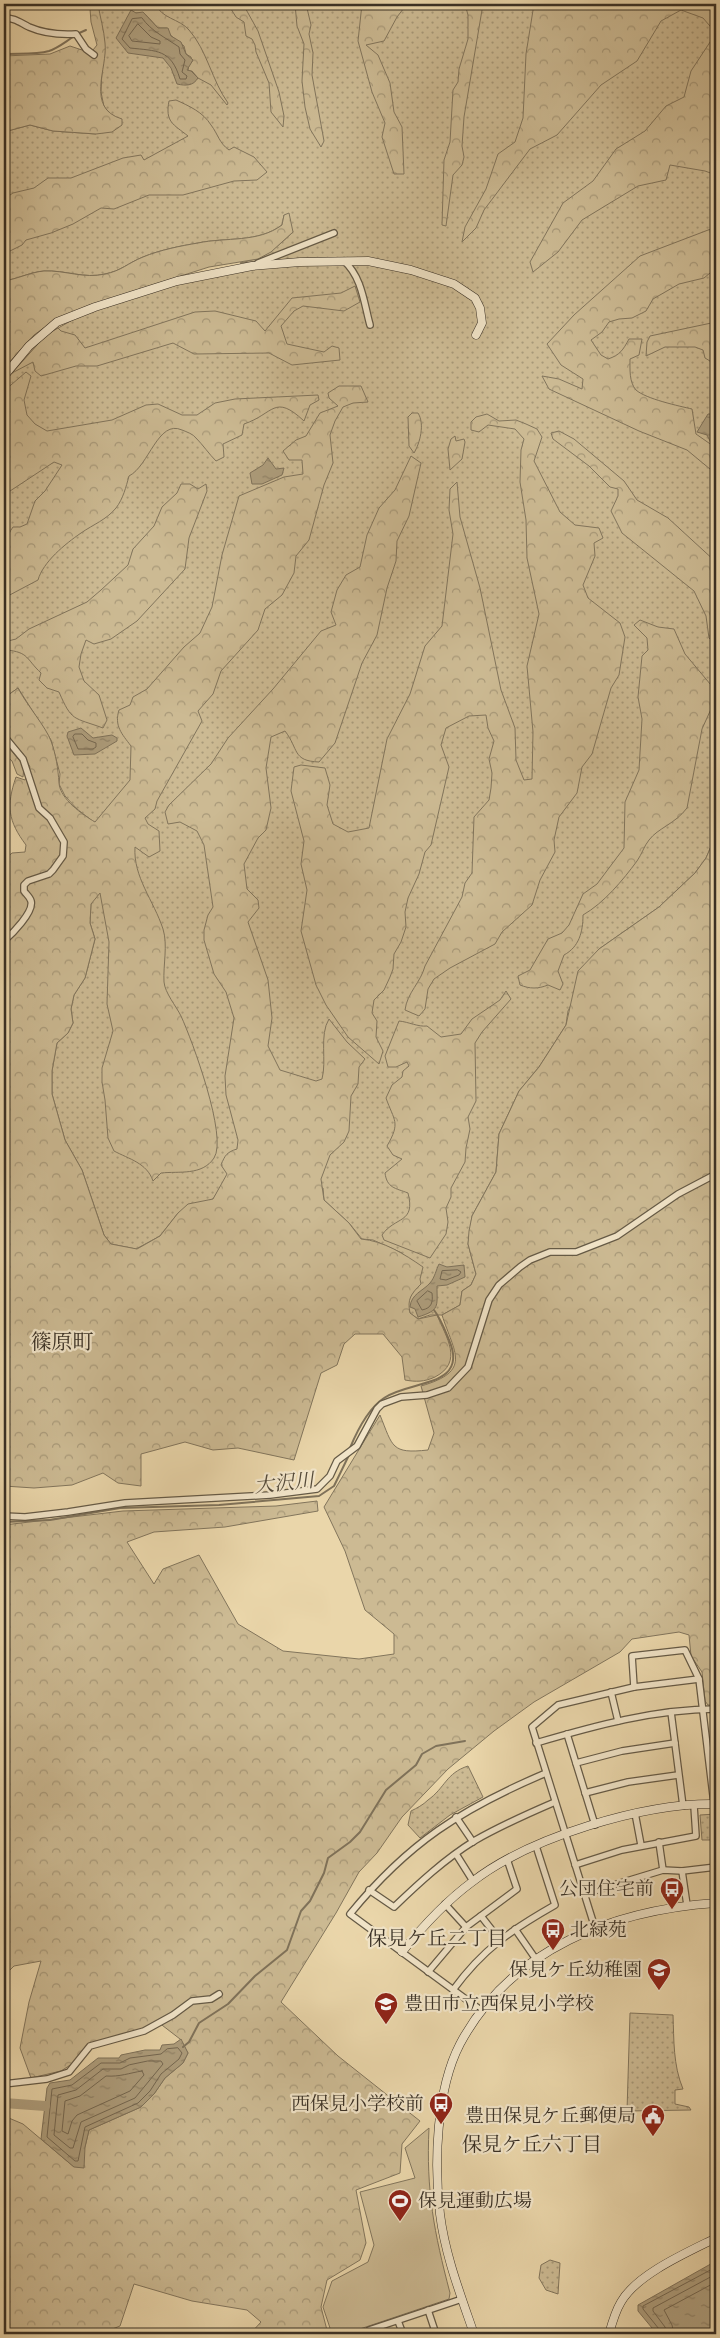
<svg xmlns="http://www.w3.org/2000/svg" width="720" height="2338" font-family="'IM FELL DW Pica','Noto Serif JP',serif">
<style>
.green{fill:url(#green-dots);stroke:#82755c}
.forest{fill:url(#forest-crowns);stroke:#82755c}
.pitch{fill:#ccba93;stroke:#82755c}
.water{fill:url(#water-ripples);stroke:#7f725a}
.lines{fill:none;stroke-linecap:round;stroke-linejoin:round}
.shore{stroke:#746751;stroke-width:1}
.stream{stroke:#7f725a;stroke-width:2}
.river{stroke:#ae9e7d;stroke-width:10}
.street-casing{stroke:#655a46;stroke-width:8}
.secondary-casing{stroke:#393025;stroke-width:9}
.street{stroke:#f1e4c8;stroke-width:5.5}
.secondary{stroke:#f1e4c8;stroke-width:8}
.labels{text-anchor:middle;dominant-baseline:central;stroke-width:4.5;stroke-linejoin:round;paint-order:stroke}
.poi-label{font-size:19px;fill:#393025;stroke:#f1e4c8;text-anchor:end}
.water-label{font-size:20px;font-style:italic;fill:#564c3b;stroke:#f1e4c8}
.neighbourhood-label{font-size:20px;fill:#393025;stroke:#f1e4c8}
.quarter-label{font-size:21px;fill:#393025;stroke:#f1e4c8}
</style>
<defs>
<pattern id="green-dots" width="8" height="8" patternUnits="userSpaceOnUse" patternTransform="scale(1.25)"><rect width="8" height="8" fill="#ccba93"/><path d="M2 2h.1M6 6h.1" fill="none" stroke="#a79878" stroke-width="1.8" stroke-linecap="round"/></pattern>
<pattern id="forest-crowns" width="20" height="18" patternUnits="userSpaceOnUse" patternTransform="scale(1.25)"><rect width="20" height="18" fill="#ccba93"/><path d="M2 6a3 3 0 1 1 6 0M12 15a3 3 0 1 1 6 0" fill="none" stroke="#a79878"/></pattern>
<pattern id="water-ripples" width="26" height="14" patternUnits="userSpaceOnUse" patternTransform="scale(1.25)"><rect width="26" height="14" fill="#ae9e7d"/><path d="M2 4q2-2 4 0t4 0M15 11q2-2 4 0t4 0" fill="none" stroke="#8f8166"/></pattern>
</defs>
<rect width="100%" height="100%" fill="#ead6aa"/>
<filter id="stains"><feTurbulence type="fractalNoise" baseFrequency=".004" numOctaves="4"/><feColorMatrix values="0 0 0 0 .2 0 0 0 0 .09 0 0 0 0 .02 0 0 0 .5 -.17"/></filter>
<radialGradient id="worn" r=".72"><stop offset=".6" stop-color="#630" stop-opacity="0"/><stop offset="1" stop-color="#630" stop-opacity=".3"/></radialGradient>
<g class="green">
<path d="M98,4H716V835L706,858L695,873L659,907L599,949L568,1011L566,1025L539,1067L519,1091L499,1134L496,1172L472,1216L468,1244L476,1274L471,1285L462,1291L460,1305L442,1315H430L418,1319L410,1313L407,1303L412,1293L421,1284L402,1253L373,1240L362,1239L349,1223L324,1200L323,1188H220L213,1199L178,1213L160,1236L136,1249L111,1244L104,1235L82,1170L65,1140L52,1094V1071L57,1043L68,1033L73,1023L71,1009L74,995L85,978L95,939L90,923L95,823L77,809L65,796L59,784L60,774L51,740L18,688L4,698V382L46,335L95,307L176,284L259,268L312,264H368L420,276L423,270C362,251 303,258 240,263C265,258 275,249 293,232L284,215L282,225C258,243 226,237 198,243C180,246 160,250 143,257C128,263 121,271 105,274C84,279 66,270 44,271C31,272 17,279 4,281V132L30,125L53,131L96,134L112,117L104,107L101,92L102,69Z"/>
<path d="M468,1766L483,1797L450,1815L420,1838L408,1825L411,1811C417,1808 423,1805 428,1800C445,1788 446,1773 468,1766Z"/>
<polygon points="716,1814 716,1840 702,1840 700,1815"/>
<path d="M630,2013L673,2015C674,2040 673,2065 683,2089L675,2090V2104L689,2107L691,2110L627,2111Z"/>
<polygon points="550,2260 560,2263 558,2294 546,2290 539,2278 541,2265"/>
</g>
<g class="forest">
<path d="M94,4H98C100,17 104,30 105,43C108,68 85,108 122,119V125L112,132L96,134L53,131L30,125L4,132V56L50,54L70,46L85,51L93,50L97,45L91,22L90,9Z"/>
<path d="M126,4H156C160,18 180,19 189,30C207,50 212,81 228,103L227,105L211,85L198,78L192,71H188L189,63L192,62L191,57L186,54L184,46L169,34L167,28H158C148,18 147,12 134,13Z"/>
<polygon points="228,4 243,4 258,31 279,92 284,116 283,127 271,112 269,83 256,52 255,45 252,39 246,36 244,22 236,17"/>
<polygon points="295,4 306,4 311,25 309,34 313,53 312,75 324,141 321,147 310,129 305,107 302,81 304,44 297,26"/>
<polygon points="362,4 407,4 397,17 384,41 366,45 378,55 390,83 394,112 402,127 404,174 394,174 382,137 385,123 372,92 358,41"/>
<polygon points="465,4 483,4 464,117 462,146 464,157 462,165 453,175 446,226 442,225 444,160 450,142 453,90 458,82 459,69 468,39 468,15"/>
<polygon points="534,4 716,4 716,175 705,171 670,165 666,180 638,186 582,220 558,252 533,272 530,262 563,203 593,181 616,149 645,131 666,106 684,97 691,71 716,33 703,18 681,10 661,21 637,61 601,85 557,135 530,149 484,210 476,228 462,242 465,227 486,189 498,154 515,142 523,118 526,54"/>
<path d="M176,100C189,106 203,112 211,125C218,134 219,143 229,150L234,147L254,157L267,172L257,180L234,181L183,195H149L114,209L101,208L73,224L51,233L26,240L22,245L4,254V199L13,193L34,188L48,178H71L123,158L141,155L144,160L188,136C173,124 165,122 169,101Z"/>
<path d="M289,213L293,232L271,252L258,259L209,267L90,305L55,320L34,335L4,368V346L9,329L4,319V281C17,279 31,272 44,271C65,270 84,279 105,274C121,271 128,263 143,257C160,250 180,246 198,243C226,237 258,243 282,225L284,215Z"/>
<path d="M716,227V268L704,278L679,284L653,299L646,311L632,318L619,319L609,322L602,332L591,340L601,355L608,359C620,355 623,350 629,339H642L639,355L630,359C630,369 629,382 636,390C646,399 679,406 692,409L696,434L716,448V474L687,450L639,431L549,389L542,376L559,379L582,389L583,379L561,365L547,344L574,315L640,256Z"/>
<polygon points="355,286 360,302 344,311 303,306 294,311 281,326 287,344 324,352 332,346 339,348 340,360 292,365 269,353 194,354 173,343 97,366 76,366 41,376 35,371 33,362 12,373 46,335 58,328 61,331 75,335 85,348 195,312 215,311 256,321 265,331 292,298 341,293"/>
<polygon points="716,322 716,372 710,361 705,358 703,350 695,347 665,347 646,356 647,342 650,336"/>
<path d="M26,372L31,376L24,400L27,415L35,424L47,431L112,420L146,405L158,404L182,415H197L215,403L235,399L318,395L319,400L310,405L304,421C274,393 274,414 244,424L242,435L223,444L224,457L216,461C209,454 203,445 196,438C193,434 187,432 182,430C158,419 149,466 129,476C126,487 123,499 116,508C106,520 94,524 81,533C65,544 43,562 38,580L4,598C4,575 0,544 13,527H20L27,524L35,501L45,491L62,465L54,462L4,495V455L9,440L4,434V391Z"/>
<path d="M339,386H361L368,402L353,403L343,407L335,421L330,435L333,463L324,485L309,540L296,556L294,573L282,595L265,609L258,630L221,671L213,694L198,711L202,721L157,801L155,809L145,818L148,824L159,831L160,851L149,857L135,847C133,877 154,901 163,929C168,945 163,965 164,982C165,993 176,1006 181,1016C192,1040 228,1137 214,1158C202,1176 179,1171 161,1173L153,1181C147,1163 129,1159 114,1151L108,1138L105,1100L102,1082V1068L113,1031L107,1004L109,942L100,893L91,904L90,923L95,939L85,978L74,995L71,1009L73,1023L68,1033L57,1043L52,1071V1094L65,1140L82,1170L104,1235L111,1244L137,1249L160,1236L178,1213L188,1204L213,1199L227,1174L221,1165C225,1155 227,1152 237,1149L238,1140L226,1095L225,1076L234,1018L226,992L214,974L204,940V930L208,915L213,907L204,845L197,831L180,822L168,824L165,812L169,805L211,764L228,738L273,689L321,631L336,625L331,612L337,590L346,575L360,567L367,535L379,508L395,490L411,456L421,463L409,516L397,541L396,561L387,588L377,635L362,663L335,743L319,762C292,761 299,749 285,731L271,737L266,768L271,808L266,830L258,838L244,864L247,889L258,900L259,908L248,922L268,980L272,1018L268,1046L280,1070L316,1081L322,1079C327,1061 319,1035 329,1019L347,1042L365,1059L359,1067L358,1084L351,1096L349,1131L344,1142L330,1155L321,1179L324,1200L349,1223L361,1239C384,1241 404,1254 423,1267L420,1279L421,1284C411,1294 407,1299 410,1313L418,1319L437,1315C446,1337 464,1362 435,1377C424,1382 416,1382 405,1380L402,1357L383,1334H355L344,1344L337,1365L321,1373L294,1460L238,1448L213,1450L185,1442L141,1454V1486L118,1483L103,1473L72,1485L34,1488L4,1486V860L12,853L25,852L26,845C8,821 6,806 16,777L25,780L30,767L23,754L4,733V698L18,688C26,704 46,727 51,741C56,755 58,768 59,783C60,799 83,815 95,822L130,780L131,746C122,734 114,726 119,710L130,705L133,697L147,689L184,647L200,633L212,607L222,555L239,496L284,477L303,474L302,460H289L283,451L296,440L306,436L320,413L338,406L329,398L328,393Z"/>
<path d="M412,413H418C425,424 420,443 414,453L409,446L408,417Z"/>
<path d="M487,414L499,421L516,420L526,424L537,429L542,437L534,461L560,512L575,525L599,528L603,538L594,543L595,556L583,585L588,598L620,623L625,637L619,675L611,688L592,754L582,767L577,793L559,817L554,840L555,852L540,880L532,905L502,932L495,944L450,968L434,979L428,989L425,1009L419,1016L405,1010C407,993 421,982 425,966L462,897L465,883L472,873L474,817L489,800L491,788L492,773L489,759L494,741L488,728L486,715L469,716L446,728L441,745L449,767L431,845L425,852L419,874L408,898L405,912L406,927L401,942L394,954L393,969L390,977L384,990L374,1000L372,1013L377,1021L376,1037L383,1051L379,1064L348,1037L326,1005L316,985L301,931L307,890L301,864L304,841L291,791L294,767L301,765L325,768L330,785L327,805L333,824L348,832L369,828L387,739L410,694L425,646L442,626L453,534L449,510L450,489L457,482L460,517L480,588L501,690L515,728L516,760L524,780L532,779L533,732L527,666L539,614L527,558L526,520L520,482L521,450L524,439L515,429L488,425L479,432L471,430V422L476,417Z"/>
<polygon points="559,431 574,439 624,481 637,500 668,518 716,562 716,645 709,638 706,616 694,591 622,533 611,511 618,496 618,489 610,487 589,466 553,439 551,433"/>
<polygon points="455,436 456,441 464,439 465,442 462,459 450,470 448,449 451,439"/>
<path d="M181,484H190L198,489L206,484L207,491L189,538L185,569L137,621L111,639L94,644L86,640L81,654L79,667L84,681L99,695L107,720L103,728C73,717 72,722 59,692L47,688L39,680L41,673C26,659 29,652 6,650L4,642L16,639L29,629L87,602L101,590L128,565L133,549L154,526L162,507L177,493Z"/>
<path d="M640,620L658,627L674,629L685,654L716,691V698L702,729L687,808C675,824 658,828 649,840C644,846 642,854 637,861C623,880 604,903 583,915C583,932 579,947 564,955L558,971L563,984L560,990L548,985C538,989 530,989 520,985L518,976L530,970L548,939L562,933L569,925L583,894L597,884L624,848L625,802L639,770L642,719L638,697L642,656L648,650L647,638L634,625Z"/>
<polygon points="4,742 24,766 23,777 17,774 12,761 4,754"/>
<path d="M716,835V1705H708L705,1701L702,1672L691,1656L689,1635L679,1632L632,1639L620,1652L534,1702L494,1731L448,1769L402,1817L377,1853L359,1872L336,1913L281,2002L338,2056L420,2121L402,2144L400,2173L356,2190L366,2243L360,2260L327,2280L321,2307L328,2334H250L261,2322L247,2310L192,2301L134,2284L120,2326L100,2334H4V2116L23,2124L74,2167L85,2147L89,2130L141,2107L154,2094L165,2078L183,2063L188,2053L180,2039L158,2022L144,2031L89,2044L75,2062L61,2071L31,2078L20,2048L29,2002L41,1961L14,1966L4,1976V1525L123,1511L276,1506L317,1501L318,1511L225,1527L154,1532L127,1542L154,1584L163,1569L199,1555L238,1624L283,1651L359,1659L394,1654V1634L365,1610L345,1551L324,1507L380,1415C393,1447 391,1454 428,1450L434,1433L421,1386C473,1371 454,1353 442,1315L460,1305L462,1291L471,1285L476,1274L468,1244L469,1231L472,1216L496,1172L499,1134L519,1091L539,1067L566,1025L578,971L599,949L659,907L695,873L706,858Z"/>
<path d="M506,991L511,999L482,1032L475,1043L476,1101L468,1117L470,1129L466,1148L465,1162L451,1188V1197L446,1208L448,1222L446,1234L430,1258L384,1240L382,1235C395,1216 416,1224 408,1193C395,1188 387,1188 385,1173L402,1159L393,1155L387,1146C401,1122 394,1121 386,1098L392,1085L402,1077L403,1071L409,1066L407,1062L396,1067H388L385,1056L399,1021C409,1022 418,1027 427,1026L441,1037L461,1034L472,1019L500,1000Z"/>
</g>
<path class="pitch" d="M429,2128C426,2191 434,2232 450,2293L449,2299L345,2334H332L323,2307L332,2281L368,2262L374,2245L360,2192L415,2178L405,2148Z"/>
<g class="water">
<path d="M131,10L136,13L143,12L158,28H168L171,36L181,42L186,54L193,60L187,70L191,71L198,78C193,86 186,86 177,84L171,68L163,58L128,53L116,38Z"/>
<polygon points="708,414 716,414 716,445 711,443 707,435 697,432"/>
<polygon points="268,458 276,469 284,468 282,475 262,484 252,484 250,473 263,465"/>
<polygon points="81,728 93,738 112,735 117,738 117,741 95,754 74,755 67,736 68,732"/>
<path d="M439,1264L447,1267L464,1265L465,1277L447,1285L437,1286C437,1307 440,1310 418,1317L415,1309L410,1307C411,1294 423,1291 430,1283C435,1277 436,1270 439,1264Z"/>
<polygon points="181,2039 188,2053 183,2063 165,2078 154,2094 141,2107 89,2130 85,2147 84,2168 74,2167 41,2139 47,2088 50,2083 70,2080 98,2058 119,2058 121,2055 145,2050 160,2050 162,2045 174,2044"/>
<polygon points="716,2261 716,2334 657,2334 638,2311 638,2305"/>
</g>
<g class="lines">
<g class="shore">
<path d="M142,18C151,31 166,38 179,47L180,54L185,60L182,72L187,76L186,79H180C171,49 157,51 130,48L122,39L132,19Z"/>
<polygon points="138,24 151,37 160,41 160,44 132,41 129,36"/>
<polygon points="75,734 82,734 88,740 96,743 96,747 93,749 78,749 73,737"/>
<polygon points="458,1270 461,1272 459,1275 446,1280 440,1279 442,1271"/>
<path d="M428,1291L432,1293C433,1302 432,1308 422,1310L417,1301Z"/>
<polygon points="178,2048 182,2053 179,2059 161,2074 150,2091 138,2103 85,2127 78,2161 75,2161 47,2137 52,2089 72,2085 101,2063 120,2063 130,2058 161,2054 167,2049"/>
<polygon points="148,2061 161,2061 163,2064 135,2098 81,2122 73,2148 70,2148 54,2135 58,2095 76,2090 103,2069 121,2069 129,2065"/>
<path d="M142,2071L144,2075L130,2091L77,2115L72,2121L68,2134L62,2131L65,2101L80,2096L106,2076C120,2077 129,2073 142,2071Z"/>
<polyline points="660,2334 659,2329 643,2309 643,2306 716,2267"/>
<polyline points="667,2334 665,2327 653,2311 653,2308 716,2274"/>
<polyline points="674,2334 672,2325 664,2310 716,2282"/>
</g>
<g class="stream">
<polyline points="77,34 86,30"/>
<path d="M4,54C18,53 35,55 49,51C58,48 65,42 73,37"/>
<path d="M350,1448C357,1431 369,1408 384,1398C409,1380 470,1388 449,1340C445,1330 441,1319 434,1310"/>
<polyline points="4,1522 50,1520 120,1508 219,1505 319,1496 334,1486 350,1453"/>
<polyline points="183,2047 189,2042 199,2023 228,2004 255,1976 287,1950 301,1911 310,1901 324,1873 328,1858 350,1842 360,1832 386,1790 416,1765 422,1754 436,1746 465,1741"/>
</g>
<polyline class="river" points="4,2103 45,2106"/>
<g class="street-casing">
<g id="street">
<path d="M4,18C15,18 19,22 29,27C45,34 59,35 76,34L86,49L94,55"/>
<path d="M344,261C362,277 364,303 370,325"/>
<polyline points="258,263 334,233"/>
<path d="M4,736L23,759L39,808L50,818L64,842L63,856L53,870L49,874L28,881L24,885V891C26,894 30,897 31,901C34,912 12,934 4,941"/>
<polyline points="4,1516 25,1517 68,1512 125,1503 270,1495 317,1489 330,1476 337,1461 357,1446 377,1409 382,1404 401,1397 427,1395 448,1388 468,1367 489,1300 499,1285 520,1267 530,1260 550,1252 576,1252 617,1236 678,1194 716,1174"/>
<polyline points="634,1687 632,1656 685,1650 699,1679 714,1804"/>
<polyline points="611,1692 618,1721"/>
<polyline points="671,1712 683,1806"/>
<polyline points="567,1734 595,1825"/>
<path d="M536,1743C594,1726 655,1709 716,1709"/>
<polyline points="576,1763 622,1751 675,1743"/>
<polyline points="585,1793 628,1782 678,1775"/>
<polyline points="635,1813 641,1845"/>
<polyline points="456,1817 473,1842"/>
<polyline points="659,1842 663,1870"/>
<polyline points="456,1854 473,1881"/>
<polyline points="575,1865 622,1850 696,1836 694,1806"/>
<polyline points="682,1871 687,1905"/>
<path d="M369,1890L394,1907C419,1883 445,1859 474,1841C500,1826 527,1814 555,1802"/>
<polyline points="584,1894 663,1870 682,1871 716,1867"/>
<polyline points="445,1904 466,1927"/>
<polyline points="481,1916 499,1939"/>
<polyline points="595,1928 532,1727 558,1705 634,1687 699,1679"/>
<polyline points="515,1929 535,1958"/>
<polyline points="428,1972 466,1927 517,1889 507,1859"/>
<path d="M453,1990C483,1949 511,1930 555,1905L536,1846"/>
<path d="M482,2011L350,1914C408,1843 461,1809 546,1773"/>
<polyline points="4,2084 47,2079 69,2072 90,2046 144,2031 173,2015 192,2001 211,1999 219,1994"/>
<polyline points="428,2310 436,2334"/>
<polyline points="398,2321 403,2334"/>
<polyline points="370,2334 369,2330 462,2299"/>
</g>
</g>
<g class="secondary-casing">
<g id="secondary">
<polyline points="4,376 29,346 57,322 95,307 177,281 252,266 300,262 368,261 411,270 454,284 475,298 480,308 482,323 476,335"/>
<path d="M402,1952C423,1926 445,1902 472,1882C530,1837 643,1803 716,1804"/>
<path d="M474,2334C461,2296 445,2255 440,2214C434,2164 436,2090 460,2044C511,1948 614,1910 716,1903"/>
<path d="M609,2334C612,2323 615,2312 621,2302C637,2274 688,2252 716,2238"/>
</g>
</g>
<use href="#street" class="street"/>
<use href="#secondary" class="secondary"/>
</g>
<defs>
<g id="bus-pin" transform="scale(1.25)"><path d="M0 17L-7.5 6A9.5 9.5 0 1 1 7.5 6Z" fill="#8f2418" stroke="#f1e4c8"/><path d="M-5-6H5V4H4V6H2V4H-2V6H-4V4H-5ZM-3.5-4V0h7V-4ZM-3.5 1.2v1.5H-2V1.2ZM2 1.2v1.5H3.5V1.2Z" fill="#fff"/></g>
<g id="school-pin" transform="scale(1.25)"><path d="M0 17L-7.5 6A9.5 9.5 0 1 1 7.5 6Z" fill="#8f2418" stroke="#f1e4c8"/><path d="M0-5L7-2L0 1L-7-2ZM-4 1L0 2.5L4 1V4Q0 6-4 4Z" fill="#fff"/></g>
<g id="civic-pin" transform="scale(1.25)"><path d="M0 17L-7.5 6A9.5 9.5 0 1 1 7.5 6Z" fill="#8f2418" stroke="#f1e4c8"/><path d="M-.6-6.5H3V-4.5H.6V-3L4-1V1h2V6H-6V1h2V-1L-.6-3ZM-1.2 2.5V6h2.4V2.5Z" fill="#fff"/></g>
<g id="stadium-pin" transform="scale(1.25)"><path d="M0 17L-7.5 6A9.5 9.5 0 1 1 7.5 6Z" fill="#8f2418" stroke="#f1e4c8"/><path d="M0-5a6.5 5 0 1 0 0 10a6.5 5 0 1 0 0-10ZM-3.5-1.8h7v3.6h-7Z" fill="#fff"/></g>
</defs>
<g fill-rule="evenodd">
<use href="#bus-pin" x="672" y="1889"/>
<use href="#bus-pin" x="553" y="1930"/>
<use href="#school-pin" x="659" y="1970"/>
<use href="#school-pin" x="386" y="2004"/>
<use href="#bus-pin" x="441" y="2104"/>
<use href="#civic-pin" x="653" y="2116"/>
<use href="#stadium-pin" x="400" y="2201"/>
</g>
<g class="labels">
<g class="poi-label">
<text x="654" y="1889">公団住宅前</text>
<text x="570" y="1930" text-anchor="start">北緑苑</text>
<text x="642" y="1970">保見ケ丘幼稚園</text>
<text x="404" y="2004" text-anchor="start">豊田市立西保見小学校</text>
<text x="424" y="2104">西保見小学校前</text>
<text x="636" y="2116">豊田保見ケ丘郵便局</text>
<text x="418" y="2201" text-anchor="start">保見運動広場</text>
</g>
<g class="water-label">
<text transform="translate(284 1484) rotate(-6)">大沢川</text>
</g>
<g class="neighbourhood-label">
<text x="437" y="1939">保見ケ丘二丁目</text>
<text x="532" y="2145">保見ケ丘六丁目</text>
</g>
<g class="quarter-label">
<text x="62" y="1343">篠原町</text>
</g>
</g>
<rect width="720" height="2338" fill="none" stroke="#ead6aa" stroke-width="20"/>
<rect x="5" y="5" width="710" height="2328" fill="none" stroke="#393025" stroke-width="2.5"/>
<rect x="10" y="10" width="700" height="2318" fill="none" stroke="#393025"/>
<rect width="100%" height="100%" filter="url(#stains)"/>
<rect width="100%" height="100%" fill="url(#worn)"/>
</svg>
